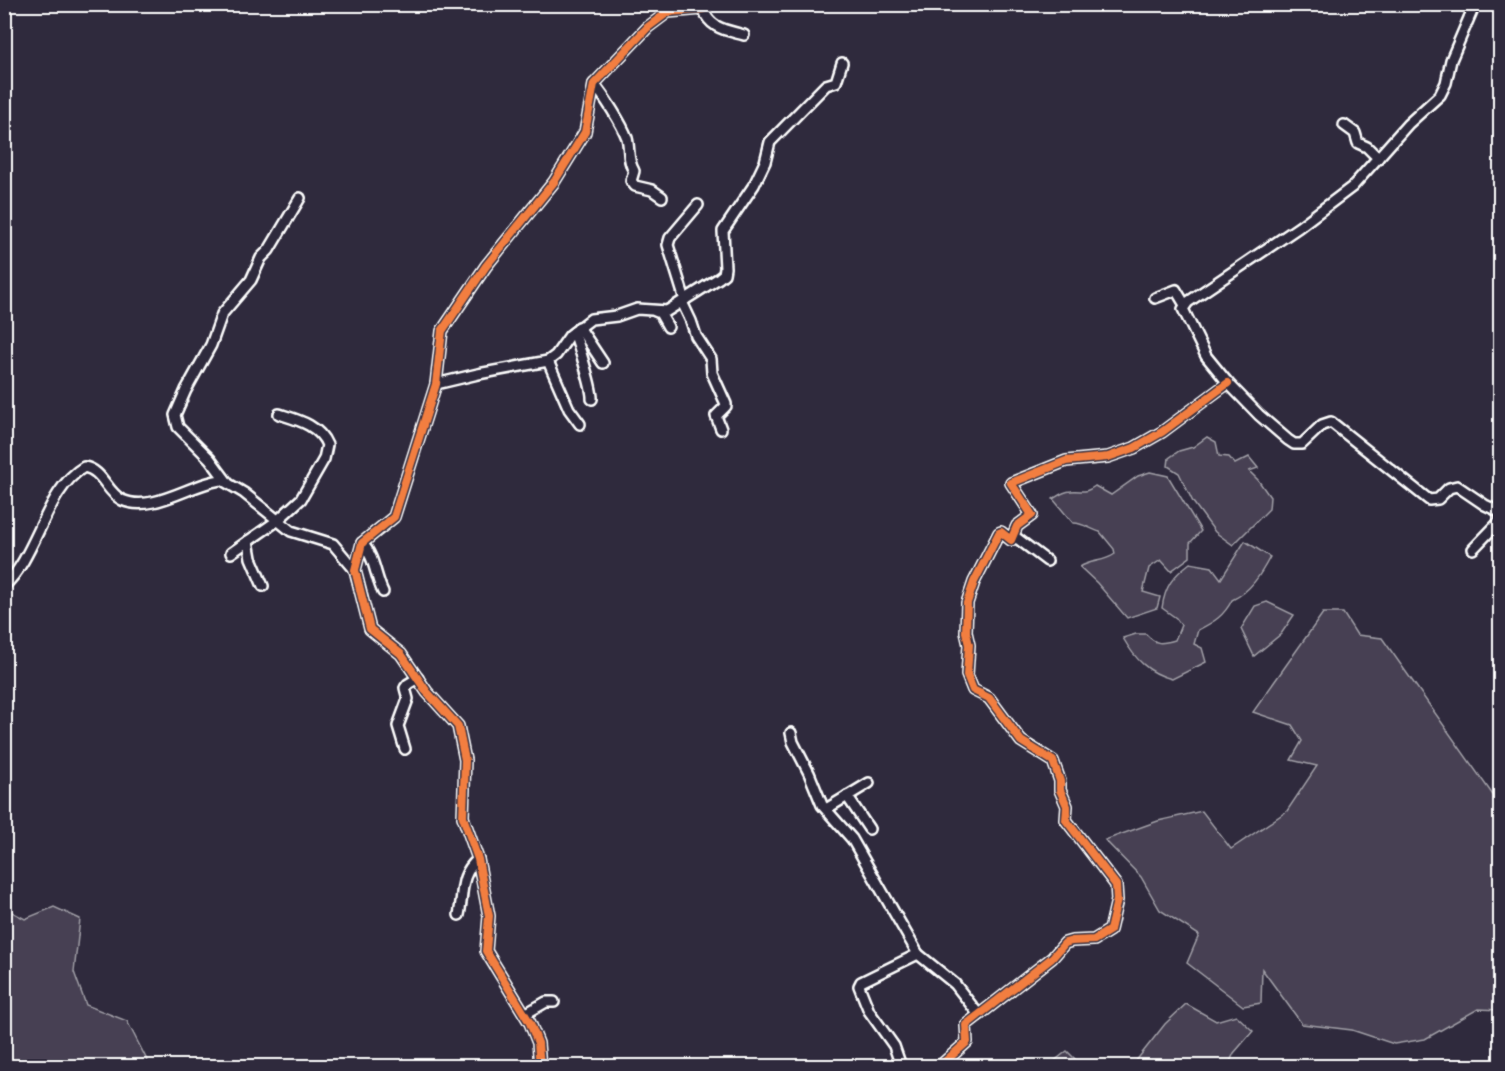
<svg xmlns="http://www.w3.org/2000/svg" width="1505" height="1071" font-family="Delius,sans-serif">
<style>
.green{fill:#464152;stroke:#a2a0a8;stroke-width:1.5}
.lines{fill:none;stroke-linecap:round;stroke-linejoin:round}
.minor-casing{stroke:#fff;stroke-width:14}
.minor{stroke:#2f2a3d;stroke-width:9}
.cycleway-casing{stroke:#2f2a3d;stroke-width:11}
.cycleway{stroke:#f27e40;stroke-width:8}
</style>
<rect width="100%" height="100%" fill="#2f2a3d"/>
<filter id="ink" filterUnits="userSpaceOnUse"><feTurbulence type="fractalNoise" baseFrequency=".0167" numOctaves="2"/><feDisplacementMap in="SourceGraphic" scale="12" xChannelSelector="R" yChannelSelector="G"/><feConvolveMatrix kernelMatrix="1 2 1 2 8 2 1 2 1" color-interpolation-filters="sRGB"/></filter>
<g filter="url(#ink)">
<g class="green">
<polygon points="1207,437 1216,442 1219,456 1229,457 1235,464 1249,457 1258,468 1249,471 1258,480 1270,497 1269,509 1233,545 1215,532 1193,502 1179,473 1168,466 1169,458 1179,451 1193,447"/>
<path d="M1150,472L1168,476L1201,531L1190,543V557L1171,571L1161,560L1149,568L1143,592L1160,597L1157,608L1127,618L1097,583L1080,567C1091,560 1104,562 1115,554L1114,549L1100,532C1091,530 1082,522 1073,523L1053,499C1059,495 1064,491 1071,491C1083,490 1084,494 1095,486L1111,495L1138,476Z"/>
<path d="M1245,541L1270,557C1261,574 1250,592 1232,600C1224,616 1214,622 1198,630L1194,644L1202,648L1206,662L1172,679C1148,673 1135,659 1123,638L1136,634H1146C1156,645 1161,644 1175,640L1181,625L1176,618L1162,608C1165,586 1173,576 1190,563L1212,567L1221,579Z"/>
<polygon points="1267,602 1294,615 1281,634 1254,656 1241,629 1255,606"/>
<polygon points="1323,613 1343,613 1357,635 1382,638 1500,805 1500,1010 1478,1009 1425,1039 1394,1044 1352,1030 1302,1024 1262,969 1261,1003 1243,1006 1187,963 1199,935 1160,910 1141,877 1105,840 1158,821 1202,811 1231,849 1287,811 1317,766 1291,760 1302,741 1292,725 1253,712"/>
<polygon points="5,899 8,910 25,919 54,907 80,919 74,972 86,1005 127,1021 150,1066 11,1066 4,1055"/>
<polygon points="1186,1004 1216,1021 1236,1015 1253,1031 1234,1053 1228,1066 1132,1066 1165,1024"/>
<polygon points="1067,1051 1082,1066 1048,1066"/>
</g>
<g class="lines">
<g class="minor-casing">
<g id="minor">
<polyline points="1475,4 1451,60 1446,83 1440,95 1408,124 1352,187 1299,227 1188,302 1183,309 1206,356 1228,383 1259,415 1288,440 1294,444 1302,444 1322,425 1331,422 1429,500 1438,499 1449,488 1457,486 1485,505 1500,512"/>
<path d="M703,9C710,29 726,30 744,35"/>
<path d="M594,84C604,96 622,124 627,138C630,149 627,160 634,171L631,181L635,186L652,190L662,197"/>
<polyline points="1344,125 1355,133 1358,143 1367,147 1378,158"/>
<polyline points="1155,298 1176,290 1185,305"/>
<polyline points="685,300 668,245 670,238 698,205"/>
<polyline points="682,302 691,321 696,336 711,359 712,373 726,404 726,406 716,416 721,429"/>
<polyline points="655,311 660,313 668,327"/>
<polyline points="579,327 603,363"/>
<path d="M574,332C578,343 593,390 592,399"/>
<polyline points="548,361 569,409 580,424"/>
<polyline points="436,384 478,374 548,361 556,355 570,335 591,319 617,316 637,309 667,311 719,278 724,274 725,268 723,231 754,185 765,162 770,142 826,85 836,82 842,63"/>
<polyline points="227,482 210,459 178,427 175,415 186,390 211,345 222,314 251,280 261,258 269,250 300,198"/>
<polyline points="1014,536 1047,561"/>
<polyline points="248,541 251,558 263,586"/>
<path d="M362,543C375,557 375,576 383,592"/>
<polyline points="1473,549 1500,521"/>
<path d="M231,553L277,521L301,499L324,459L327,445C319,425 298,420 279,414"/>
<path d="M4,586C37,556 46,489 84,467C103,470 106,492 122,500C153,514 193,482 222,480L244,493L291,531L333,544L355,570"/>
<polyline points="791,733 793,742 809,773 822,805 852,839 918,954"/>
<polyline points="405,749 398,726 408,699 405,688 408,684 418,678"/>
<polyline points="847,796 869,829"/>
<polyline points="826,809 869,783"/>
<path d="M459,915C464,891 459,876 478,859"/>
<polyline points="525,1014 546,1002 554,1002"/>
<polyline points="540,1066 538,1043 530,1023 486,951 489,916 478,859 463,817 465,760 458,726 427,692 401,654 370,629 355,570 362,543 394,517 436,384 442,331 486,266 554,182 585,132 594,84 648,27 668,12 703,9 709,4"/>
<polyline points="901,1066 894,1046 869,1011 859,986 861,982 918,954 955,984 979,1015"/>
<polyline points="940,1066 967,1042 966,1025 1052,958 1065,943 1072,941 1094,940 1110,930 1117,900 1116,885 1066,820 1067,806 1060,790 1060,781 1053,761 1021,741 989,698 973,690 967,675 969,645 966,632 967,603 974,582 999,533 1001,532 1011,540 1017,526 1032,515 1011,483 1066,461 1108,457 1134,448 1162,432 1228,383"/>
</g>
</g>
<use href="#minor" class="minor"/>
<g class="cycleway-casing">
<g id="cycleway">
<polyline points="540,1066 538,1043 530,1023 486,951 489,916 478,859 463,817 465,760 458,726 427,692 401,654 370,629 355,570 362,543 394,517 436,384 442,331 486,266 554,182 585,132 594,84 648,27 668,12 703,9 709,4"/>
<polyline points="940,1066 967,1042 966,1025 1052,958 1065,943 1072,941 1094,940 1110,930 1117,900 1116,885 1066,820 1067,806 1060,790 1060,781 1053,761 1021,741 989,698 973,690 967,675 969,645 966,632 967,603 974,582 999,533 1001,532 1011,540 1017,526 1032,515 1011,483 1066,461 1108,457 1134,448 1162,432 1228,383"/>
</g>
</g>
<use href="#cycleway" class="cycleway"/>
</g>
</g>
<rect width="1505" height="1071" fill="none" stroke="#2f2a3d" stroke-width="24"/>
<rect x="12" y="12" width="1481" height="1047" fill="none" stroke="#fff" stroke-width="2" filter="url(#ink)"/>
</svg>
